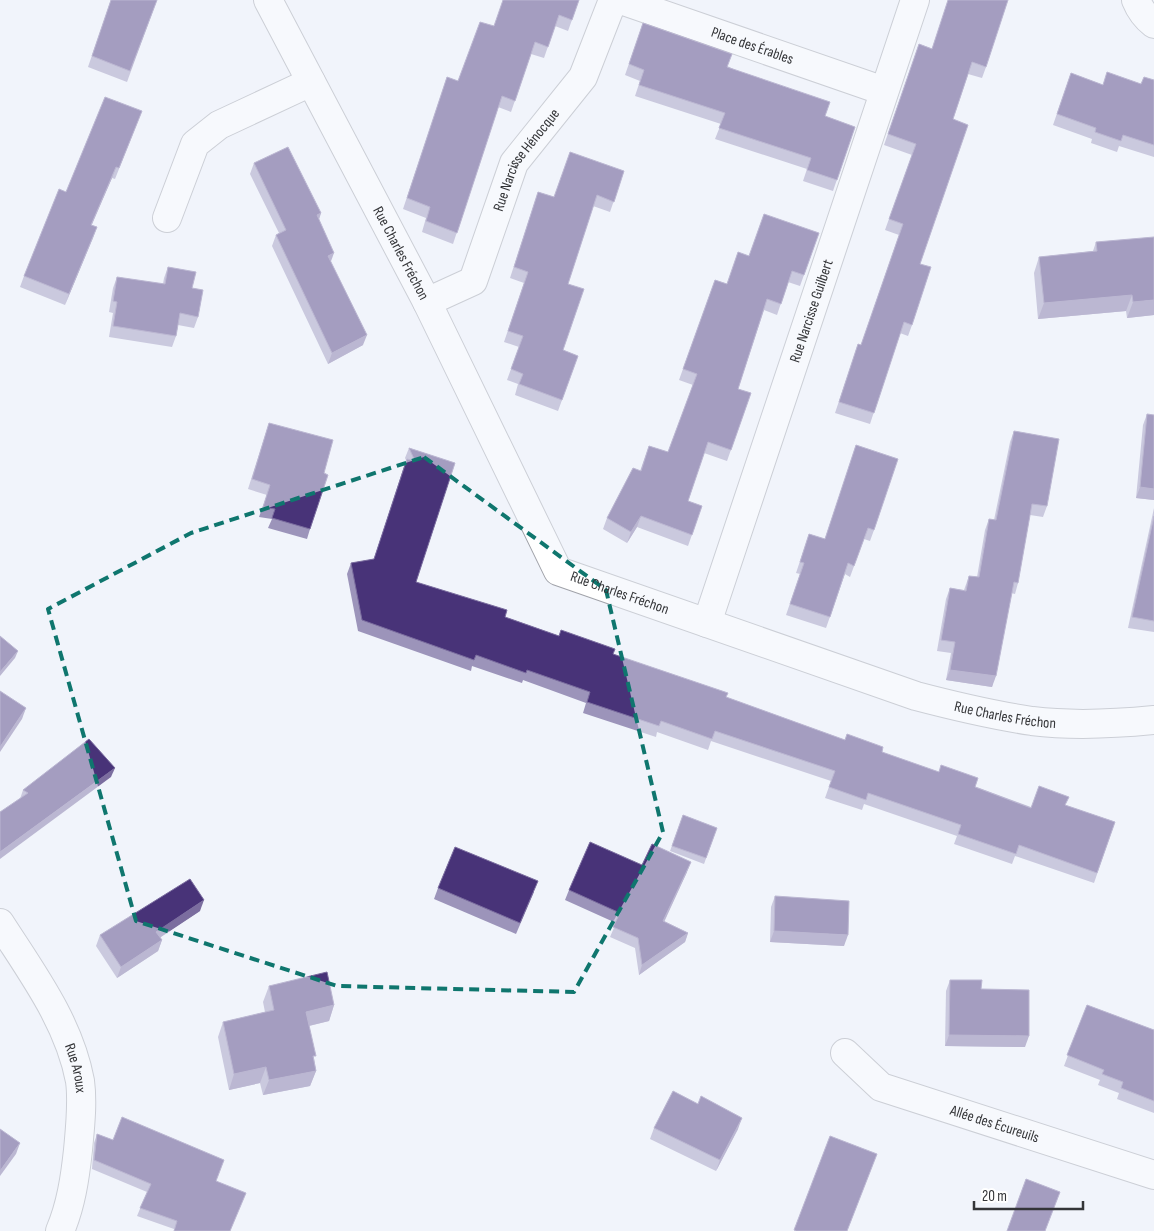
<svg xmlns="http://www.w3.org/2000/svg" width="1154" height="1231" font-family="'Sofia Sans Condensed',sans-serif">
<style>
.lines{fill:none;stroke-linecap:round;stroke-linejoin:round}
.minor-casing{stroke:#a0a2a9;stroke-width:30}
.minor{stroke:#fff;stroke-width:28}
.wall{fill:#9c94ba}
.shaded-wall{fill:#7b6d9f}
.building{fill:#483378;stroke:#7b6d9f}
.marked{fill:none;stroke:#0f766e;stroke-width:4;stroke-dasharray:10 6;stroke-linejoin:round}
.labels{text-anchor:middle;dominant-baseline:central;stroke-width:5;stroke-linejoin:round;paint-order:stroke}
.street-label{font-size:15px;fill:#343538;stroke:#fff}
</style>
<rect width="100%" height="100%" fill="#f1f4fb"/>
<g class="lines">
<g class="minor-casing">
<g id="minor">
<path id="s1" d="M268,0L427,302L558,571L916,696C954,706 992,715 1032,721C1072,726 1114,724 1154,720"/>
<path id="s2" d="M621,0L884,91"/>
<path d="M1136,0C1140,10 1145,17 1154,24"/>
<polyline points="167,218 195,144 219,125 311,82"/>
<path id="s3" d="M427,302L473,281L514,163L583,77L613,0"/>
<path id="s4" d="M707,623L915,0"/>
<path id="s5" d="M0,923C32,973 69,1022 80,1081C83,1103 80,1128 78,1150C75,1178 71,1205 60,1231"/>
<path id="s6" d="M845,1053L881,1087L1154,1175"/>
</g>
</g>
<use href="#minor" class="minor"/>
</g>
<g class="wall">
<polygon points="111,0 157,0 127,82 88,67"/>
<polygon points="579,0 568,31 555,26 544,58 531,54 511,112 498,107 453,244 422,232 426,218 403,209 447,77 458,81 494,26"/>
<polygon points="643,23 825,116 855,127 833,191 803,181 807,169 715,139 721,124 635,96 640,81 625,75"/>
<polygon points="919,44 986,67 982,78 968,74 953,119 920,264 912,325 908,336 900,333 870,424 835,413 858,344 861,345 899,235 885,230 912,155 884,145"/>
<polygon points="1071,73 1103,85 1141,84 1154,80 1154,157 1119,146 1117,152 1091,143 1092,139 1053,125"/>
<polygon points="142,111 115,179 112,178 91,225 97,227 65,305 20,287 24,276 66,192"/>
<polygon points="254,163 321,213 319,220 331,262 363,345 328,364 272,246 276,235 279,233 250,174"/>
<polygon points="624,171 610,212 593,206 568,284 563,350 578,356 558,411 515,395 518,384 507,380 519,347 504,342 524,283 510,278 538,192 554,197"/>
<polygon points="819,233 800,286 788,282 777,315 764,310 738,389 751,393 727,461 704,453 688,501 702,506 688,546 637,527 627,543 603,529 607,518 640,471 649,446 668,452 693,385 679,380 715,280 727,284 749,256"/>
<polygon points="1096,242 1154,315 1127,318 1126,311 1038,319 1034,273 1039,257 1093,251"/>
<polygon points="168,267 192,288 198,317 194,328 178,325 176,336 172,347 109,337 113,313 109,312 113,288 117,277 163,284 164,278"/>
<polygon points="1147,414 1154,500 1136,498 1143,425"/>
<polygon points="269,423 324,473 310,529 307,539 268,528 272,519 259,517 267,495 248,489"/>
<polygon points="1014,431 1047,506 1043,517 1030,515 1018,583 1015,594 1011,593 992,687 946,680 951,653 937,651 946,599 950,588 964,590 969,576 977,577 985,530 989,519 994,520 1010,442"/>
<polygon points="856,445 874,530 870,541 864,539 850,577 845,574 826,628 786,615 800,574 796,573 809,534 825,539"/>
<polygon points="409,448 455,463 416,582 505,617 559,636 613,654 726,697 845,740 882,752 1031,807 1065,805 1115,822 1094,883 1015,856 1012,864 954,844 957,836 864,804 862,810 825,798 831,781 711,741 708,750 657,732 656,737 583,713 586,703 523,680 522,683 472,666 471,671 358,631 347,574 351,563 374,559 406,460 405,458"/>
<polygon points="1154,508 1154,632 1128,628"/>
<polygon points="111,777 20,799 23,790"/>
<polygon points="683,815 717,828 704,864 670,851"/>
<polygon points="642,865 687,872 664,921 688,933 685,942 639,975 635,948 610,937 616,923 565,900 569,890"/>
<polygon points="438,888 534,892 516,934 434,899"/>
<polygon points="775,896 844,946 770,942 771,907"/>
<polygon points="200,911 160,937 162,940 158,951 117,978 96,946 100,935"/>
<polygon points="950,980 981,989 1025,1047 945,1046 946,991"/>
<polygon points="269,986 334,1005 329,1021 309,1026 316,1071 310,1086 263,1095 260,1083 229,1090 218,1037 223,1022 265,1012 263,1002"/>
<polygon points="1087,1005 1154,1030 1154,1113 1117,1099 1119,1093 1098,1085 1100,1080 1064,1066"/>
<polygon points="654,1128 738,1129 716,1171 650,1139"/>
<polygon points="97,1134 113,1140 224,1160 174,1229 137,1216 147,1192 92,1169 94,1143"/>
</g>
<g class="shaded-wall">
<polygon points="116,167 112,178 87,236 91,225"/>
<polygon points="321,213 317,224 317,215"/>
<polygon points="97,227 93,238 65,305 69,294"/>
<polygon points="334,253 330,264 328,256"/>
<polygon points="1132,295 1126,311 1038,319 1044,303"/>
<polygon points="1154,300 1154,315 1127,318 1133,302"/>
<polygon points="367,335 363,345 328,364 332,353"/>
<polygon points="1140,487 1154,489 1154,500 1136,498"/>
<polygon points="641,516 637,527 627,543 631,532"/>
<polygon points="18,651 15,658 0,676 0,672"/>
<polygon points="950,670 996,676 992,687 946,680"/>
<polygon points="26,708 22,719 0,752 0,747"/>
<polygon points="115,768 111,777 0,859 0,852"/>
<polygon points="691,862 687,872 660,931 663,921"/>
<polygon points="204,900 200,911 152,943 156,932"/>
<polygon points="774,931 848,935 844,946 770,942"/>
<polygon points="688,933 685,942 639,975 642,965"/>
<polygon points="162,940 158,951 117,978 121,967"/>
<polygon points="334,1005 329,1021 300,1028 306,1012"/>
<polygon points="949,1035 1029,1036 1025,1047 945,1046"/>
<polygon points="266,1067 260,1083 229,1090 234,1074"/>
<polygon points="316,1071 310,1086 263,1095 269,1080"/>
<polygon points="742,1118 738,1129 716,1171 720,1160"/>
<polygon points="20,1143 16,1154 0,1176 0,1171"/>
</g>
<g class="building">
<polygon points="111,0 157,0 130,71 92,56"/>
<polygon points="503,0 579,0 572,20 559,15 548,47 535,42 515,101 502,96 457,233 426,221 430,207 407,198 447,77 458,81 480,22 494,26"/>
<polygon points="948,0 1008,0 986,67 972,62 953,119 968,125 920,264 931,267 912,325 904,322 874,413 839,402 858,344 861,345 903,224 889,219 916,144 888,134 919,44 932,49"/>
<polygon points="643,23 732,54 727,67 830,102 825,116 855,127 837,180 807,170 811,158 719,128 725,113 639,85 644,70 629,64"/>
<polygon points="1107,72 1141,84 1144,77 1154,80 1154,145 1123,135 1121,141 1095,132 1096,128 1057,114 1071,73 1103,85"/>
<polygon points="105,97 142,111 119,168 116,167 91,225 97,227 69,294 24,276 59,189 66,192"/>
<polygon points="288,147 321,213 317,215 334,253 328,256 367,335 332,353 276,235 286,230 254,163"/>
<polygon points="570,152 624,171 614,202 597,195 568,284 584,289 563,350 578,356 562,400 519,384 523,374 511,369 523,336 508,331 528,272 514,267 538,192 554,197"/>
<polygon points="764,214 819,233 804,275 792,271 781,304 767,299 738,389 751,393 731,450 708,442 688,501 702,506 692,535 641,516 631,532 607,518 633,468 641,471 649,446 668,452 697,374 683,369 715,280 727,284 738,252 749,256"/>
<polygon points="1154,237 1154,300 1133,302 1132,295 1044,303 1039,257 1097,251 1096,242"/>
<polygon points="168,267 196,272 192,288 203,290 198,317 180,313 176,336 113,326 117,302 113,301 117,277 165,284"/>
<polygon points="1147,414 1154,415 1154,489 1140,487"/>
<polygon points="269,423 333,440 324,473 328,475 310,529 272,518 275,509 263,507 270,485 252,479"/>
<polygon points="1014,431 1059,439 1047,506 1032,504 1018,583 1014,582 996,676 950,670 955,642 941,640 950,588 966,591 969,576 979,577 989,519 996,520"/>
<polygon points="856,445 898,459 874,530 868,528 854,566 848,563 830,617 790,604 804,563 800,562 809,534 825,539"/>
<polygon points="409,448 455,463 416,582 507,610 505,617 559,636 561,630 615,649 613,654 728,693 726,697 845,740 847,734 883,747 882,752 939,772 941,765 978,778 975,787 1031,808 1039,786 1069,797 1065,805 1115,822 1097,873 1019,845 1016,854 958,834 961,825 868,793 866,800 829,787 835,771 715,731 712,739 661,721 659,726 587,702 590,692 527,670 526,673 476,655 474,660 362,620 351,563 374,559 407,459 415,461"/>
<polygon points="1154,516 1154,621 1132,617"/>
<polygon points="0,636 18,651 0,672"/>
<polygon points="0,691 26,708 0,747"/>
<polygon points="89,739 115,768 0,852 0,812 28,793 23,790"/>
<polygon points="683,815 717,828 706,858 672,846"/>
<polygon points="590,842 642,865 652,844 691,862 663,921 688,933 642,965 638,938 613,927 620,913 569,890"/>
<polygon points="455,847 538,881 520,923 438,888"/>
<polygon points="190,879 204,900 156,932 162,940 121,967 100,935"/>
<polygon points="775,896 849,901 848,935 774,931"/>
<polygon points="327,972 334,1005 306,1012 316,1056 313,1056 316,1071 269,1080 266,1067 234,1074 223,1022 274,1010 269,986"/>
<polygon points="950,980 982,980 981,989 1029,990 1029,1036 949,1035"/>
<polygon points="1087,1005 1154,1030 1154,1101 1121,1088 1123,1082 1102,1074 1104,1070 1067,1055"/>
<polygon points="673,1091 698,1104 701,1096 742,1118 720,1160 654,1128"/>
<polygon points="122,1117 224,1160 216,1181 246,1193 230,1231 174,1231 177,1221 140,1208 151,1184 94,1160 97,1134 113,1140"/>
<polygon points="0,1129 20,1143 0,1171"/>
<polygon points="830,1136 877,1154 847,1231 796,1231 794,1230"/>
<polygon points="1026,1179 1060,1192 1045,1231 1007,1231"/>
</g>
<path d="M0 0H1154V1231H0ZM424,457L606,590L663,832L574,992L337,986L136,921L48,609L191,533Z" fill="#f1f4fb" fill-opacity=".55" fill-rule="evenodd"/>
<path class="marked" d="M424,457L606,590L663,832L574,992L337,986L136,921L48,609L191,533Z"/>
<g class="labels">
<g class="street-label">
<text stroke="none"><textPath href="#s2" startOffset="139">Place des Érables</textPath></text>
<text stroke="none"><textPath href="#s3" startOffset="184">Rue Narcisse Hénocque</textPath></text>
<text stroke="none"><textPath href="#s1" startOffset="286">Rue Charles Fréchon</textPath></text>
<text stroke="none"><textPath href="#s4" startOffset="329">Rue Narcisse Guilbert</textPath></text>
<text stroke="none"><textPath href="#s1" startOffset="706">Rue Charles Fréchon</textPath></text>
<text stroke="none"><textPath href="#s1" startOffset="1111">Rue Charles Fréchon</textPath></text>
<text stroke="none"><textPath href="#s5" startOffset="165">Rue Aroux</textPath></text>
<text stroke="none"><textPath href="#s6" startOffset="169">Allée des Écureuils</textPath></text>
</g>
</g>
<path d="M974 1201v8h109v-8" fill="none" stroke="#343538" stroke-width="2.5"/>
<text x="982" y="1201" font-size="15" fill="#343538" stroke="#ffffff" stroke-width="4" paint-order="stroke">20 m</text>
</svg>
